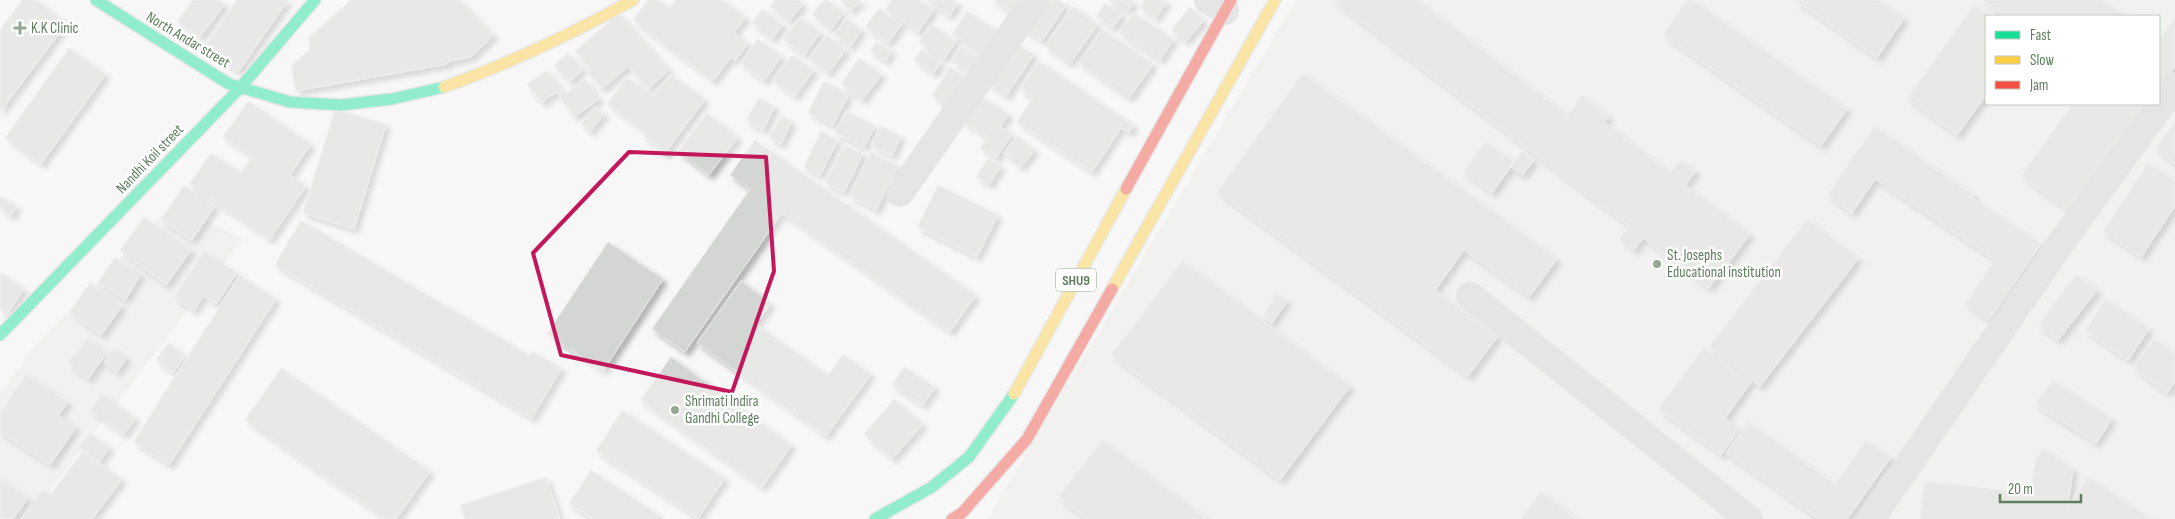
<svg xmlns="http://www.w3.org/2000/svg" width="2175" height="519" font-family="'Sofia Sans Condensed',sans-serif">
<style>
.built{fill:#e9eae7;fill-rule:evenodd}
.building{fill:#d4d6d3;stroke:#e8e6e6;filter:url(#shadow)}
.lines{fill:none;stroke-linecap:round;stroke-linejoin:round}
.fast-casing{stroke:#d2d4d2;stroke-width:14}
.slow-casing{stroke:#d2d4d2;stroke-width:14}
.jam-casing{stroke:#d2d4d2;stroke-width:14}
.street{stroke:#cccecc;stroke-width:28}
.fast{stroke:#16e098;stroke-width:11}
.slow{stroke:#ffcf43;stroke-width:11}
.jam{stroke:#f24e42;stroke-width:11}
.marked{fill:none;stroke:#c2185b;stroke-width:4;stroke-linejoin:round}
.poi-dot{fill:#94a893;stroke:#fff;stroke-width:2}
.labels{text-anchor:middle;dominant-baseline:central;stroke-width:5;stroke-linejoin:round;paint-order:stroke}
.shield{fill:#fff;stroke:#8ea58e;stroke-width:1}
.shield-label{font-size:14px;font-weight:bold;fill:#5e7e5d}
.poi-label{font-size:15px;fill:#5e7e5d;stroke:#fff;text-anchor:start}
.street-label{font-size:15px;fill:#5e7e5d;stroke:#fff}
</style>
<defs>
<filter id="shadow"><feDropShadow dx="4.5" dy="4.5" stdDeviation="2.5" flood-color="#0004"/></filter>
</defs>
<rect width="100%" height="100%" fill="#f8f7f7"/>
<g class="built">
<path d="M1296,0H2175V519H987ZM1986,16H2159V104H1986Z"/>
<polygon points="174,203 243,239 28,519 0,519 0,394 27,355"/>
</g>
<g class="building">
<polygon points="22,0 36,0 67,23 0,112 0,30"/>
<polygon points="193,0 219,0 225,4 200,37 177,21"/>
<polygon points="237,0 288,0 238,72 204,48"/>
<polygon points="351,0 460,0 494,35 471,57 450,61 447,64 296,91 291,66 310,49 308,38"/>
<polygon points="648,0 659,0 670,8 676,0 723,0 746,17 734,32 748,43 736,60 731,57 713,81 633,20"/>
<polygon points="775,0 799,0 803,4 789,21 770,6"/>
<polygon points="824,0 828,0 844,13 830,30 812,14"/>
<polygon points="840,0 862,0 850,11"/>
<polygon points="892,0 921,0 934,9 918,32 885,9"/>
<polygon points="926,0 953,0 958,3 949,16"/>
<polygon points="992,0 1028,0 1018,16"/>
<polygon points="1040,0 1058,0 1066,5 1042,41 1022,28"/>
<polygon points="1107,0 1134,0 1128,11"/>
<polygon points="1145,0 1167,0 1156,18 1140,7"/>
<polygon points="1332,0 1417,0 1567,115 1582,95 1609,116 1604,122 1670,173 1681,160 1696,171 1685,185 1750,234 1709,288 1643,238 1634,250 1619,238 1629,226"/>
<polygon points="1687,0 1692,0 1847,109 1821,146 1663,35"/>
<polygon points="1795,0 1879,0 1904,18 1877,58"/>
<polygon points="1982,0 2102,0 2125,16 2004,16"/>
<polygon points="1105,3 1123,14 1113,28 1096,16"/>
<polygon points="1974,5 1989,16 1986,16 1986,95 1957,135 1907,98"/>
<polygon points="1073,6 1098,24 1070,63 1045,46"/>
<polygon points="1190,7 1204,20 1185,42 1171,30"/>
<polygon points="879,8 902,24 888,43 865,27"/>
<polygon points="762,9 783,24 772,39 752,23"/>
<polygon points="967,11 998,31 983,54 952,34"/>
<polygon points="1133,12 1174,39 1160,60 1119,33"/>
<polygon points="619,13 669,70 648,89 628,66 602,89 588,73 591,70 575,51"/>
<polygon points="800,17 821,32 804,55 783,39"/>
<polygon points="846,18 862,30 850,47 834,34"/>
<polygon points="2175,18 2175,66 2159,89 2159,40"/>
<polygon points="931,24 956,41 944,59 919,42"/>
<polygon points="1103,29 1153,64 1129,98 1079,63"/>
<polygon points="827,35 846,50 828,73 809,58"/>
<polygon points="758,39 782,56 764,81 740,63"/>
<polygon points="1014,41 1034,54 1006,96 986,82"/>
<polygon points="876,42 891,51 886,61 870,51"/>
<polygon points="961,46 981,60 971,74 952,61"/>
<polygon points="69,48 106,74 41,164 5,138"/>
<polygon points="922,49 941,63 933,74 914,60"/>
<polygon points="568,53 583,70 569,82 554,65"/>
<polygon points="792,55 814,70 795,96 773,80"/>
<polygon points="859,58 882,74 862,100 841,84"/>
<polygon points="1039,61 1134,125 1129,133 1121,128 1092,172 1017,122 1033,97 1020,89"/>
<polygon points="950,67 965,77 946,105 932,96"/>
<polygon points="547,70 564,94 585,79 599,99 574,117 556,92 541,103 527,84"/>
<polygon points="1303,73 1557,259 1529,297 1464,250 1435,290 1498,336 1468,376 1217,192"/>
<polygon points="670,74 705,99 665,153 643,136 646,132 607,104 627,77 654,96"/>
<polygon points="824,81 849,94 833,125 808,113"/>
<polygon points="979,95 1009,114 1000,127 1012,134 996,158 980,148 987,137 962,121"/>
<polygon points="758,98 775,106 763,130 746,121"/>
<polygon points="248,101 311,144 290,175 306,186 270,239 189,184 211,153 241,173 252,156 223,137"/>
<polygon points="2072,104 2148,104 2071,212 2021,176"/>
<polygon points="595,107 604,114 590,132 581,124"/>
<polygon points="335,109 386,124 354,229 303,213"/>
<polygon points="846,111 875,126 864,147 835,133"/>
<polygon points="707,113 738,137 709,175 678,151"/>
<polygon points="781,116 792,121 781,144 769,138"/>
<polygon points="2175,122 2175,164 2155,149"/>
<polygon points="881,126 901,136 892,156 871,145"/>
<polygon points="1874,126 1974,195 1972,198 2041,244 1989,320 1965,304 1995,260 1875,179 1852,213 1827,195"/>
<polygon points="821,131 838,140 820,175 804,167"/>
<polygon points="1017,136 1035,150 1021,167 1004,153"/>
<polygon points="755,140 976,295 950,332 782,213 685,352 652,329 750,189 730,175"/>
<polygon points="1485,142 1514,162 1492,193 1463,172"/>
<polygon points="845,145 863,154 844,192 825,183"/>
<polygon points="1522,151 1534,160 1523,175 1511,167"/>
<polygon points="871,152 898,166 876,210 849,196"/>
<polygon points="988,158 1001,166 989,185 976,177"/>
<polygon points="2148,163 2175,181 2175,206 2141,257 2103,231"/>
<polygon points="184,185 215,206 192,240 161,220"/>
<polygon points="938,185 998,215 977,257 917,227"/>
<polygon points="0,196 17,206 11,216 0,209"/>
<polygon points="144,217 191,250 166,285 120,251"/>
<polygon points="1807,219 1858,259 1760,386 1709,347"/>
<polygon points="301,220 529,355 532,351 562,368 532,418 275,265"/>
<polygon points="608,242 663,279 603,371 547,334"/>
<polygon points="204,251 237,272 216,304 203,296 194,311 174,298"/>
<polygon points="115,257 141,274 125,300 98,282"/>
<polygon points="1182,261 1350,386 1280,480 1111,355"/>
<polygon points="0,272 24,288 7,315 0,310"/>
<polygon points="2076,274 2097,290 2058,340 2038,325"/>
<polygon points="240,275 276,299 169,465 133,442"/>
<polygon points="741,281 771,303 756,324 828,375 843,354 871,374 826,436 697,343"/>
<polygon points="90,283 122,306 101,335 69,312"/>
<polygon points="1276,294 1287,301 1272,323 1262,316"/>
<polygon points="2106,299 2149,329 2128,360 2085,331"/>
<polygon points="87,338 107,353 88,379 68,363"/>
<polygon points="2154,339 2175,354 2175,382 2167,393 2133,368"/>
<polygon points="169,343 185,356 173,373 156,360"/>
<polygon points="1704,347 1751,382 1725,418 1740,429 1721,455 1658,409"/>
<polygon points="114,348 127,358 117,372 104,362"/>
<polygon points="671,357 792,445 762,487 640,400"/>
<polygon points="904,367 935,387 923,405 892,385"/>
<polygon points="281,368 430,471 396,519 386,519 245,420"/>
<polygon points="26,374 68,402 58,415 76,427 50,465 0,432 0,413"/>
<polygon points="2052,380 2112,419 2096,443 2035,405"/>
<polygon points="102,393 136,418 123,435 90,410"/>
<polygon points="894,399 923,424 892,459 864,434"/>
<polygon points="622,410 725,478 698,518 596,451"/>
<polygon points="1748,422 1835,484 1866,440 1891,457 1847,519 1819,519 1726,453"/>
<polygon points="90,433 110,447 99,462 79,447"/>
<polygon points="1102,440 1207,519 1087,519 1058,497"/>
<polygon points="2043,448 2073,469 2068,506 2088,477 2150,519 1920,519 1924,481 2031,493 2035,460"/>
<polygon points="83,451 122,479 92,519 21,519 43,489 51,494"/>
<polygon points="591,470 659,515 656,519 593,519 569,504"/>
<polygon points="546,477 560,519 465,519 460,505"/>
<polygon points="0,478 28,498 13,519 0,517"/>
<polygon points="1541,492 1577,519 1520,519"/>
</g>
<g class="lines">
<g class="fast-casing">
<g id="fast">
<polyline points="96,0 229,84 290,102 341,105 392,99 444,87"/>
<polyline points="0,335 239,89 315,0"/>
<polyline points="875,519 932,487 969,457 1014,394"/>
</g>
</g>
<g class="slow-casing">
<g id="slow">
<path d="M444,87C511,63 572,34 633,0"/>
<polyline points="1112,289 1275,0"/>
<polyline points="1014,394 1126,189"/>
</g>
</g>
<g class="jam-casing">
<g id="jam">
<polyline points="1126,189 1231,0"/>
<polyline points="952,519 962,513 1027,439 1112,289"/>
</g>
</g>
<g class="street">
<polyline points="1208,0 1225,11"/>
<polyline points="900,193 1035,0"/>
<polyline points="1470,296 1749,519"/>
<polyline points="1871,519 2063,240 2175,86"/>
</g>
<use href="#fast" class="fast"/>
<use href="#slow" class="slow"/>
<use href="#jam" class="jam"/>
</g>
<path d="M0 0H2175V519H0ZM629,152L766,157L774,271L732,392L561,355L533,253Z" fill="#f8f7f7" fill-opacity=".55" fill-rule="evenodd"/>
<path class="marked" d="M629,152L766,157L774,271L732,392L561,355L533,253Z"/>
<g class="poi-dot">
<path d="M17.5 20.5h5v5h5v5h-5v5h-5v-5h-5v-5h5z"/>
<circle cx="1657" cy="264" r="5"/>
<circle cx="675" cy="410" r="5"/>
</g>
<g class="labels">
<rect class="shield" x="1056" y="268.5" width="40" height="23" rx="4"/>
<g class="shield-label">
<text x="1076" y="280">SHU9</text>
</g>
<g class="poi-label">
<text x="31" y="28">K.K Clinic</text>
<text x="1667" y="255">St. Josephs<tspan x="1667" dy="17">Educational institution</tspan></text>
<text x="685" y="401">Shrimati Indira<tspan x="685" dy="17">Gandhi College</tspan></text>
</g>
<g class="street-label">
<text transform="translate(188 40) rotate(31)">North Andar street</text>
<text transform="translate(150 159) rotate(-46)">Nandhi Koil street</text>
</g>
</g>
<rect x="1985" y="15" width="175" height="90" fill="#ffffff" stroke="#bfcbbe"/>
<rect x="1995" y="31" width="25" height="8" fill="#16e098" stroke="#bfcbbe"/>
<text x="2030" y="40" font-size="15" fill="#5e7e5d">Fast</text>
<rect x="1995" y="56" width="25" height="8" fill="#ffcf43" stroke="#bfcbbe"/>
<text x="2030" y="65" font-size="15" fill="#5e7e5d">Slow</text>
<rect x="1995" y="81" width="25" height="8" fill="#f24e42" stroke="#bfcbbe"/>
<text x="2030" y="90" font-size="15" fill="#5e7e5d">Jam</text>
<path d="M2000 494v8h81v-8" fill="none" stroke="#5e7e5d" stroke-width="2.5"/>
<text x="2008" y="494" font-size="15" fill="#5e7e5d" stroke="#ffffff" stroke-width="4" paint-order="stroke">20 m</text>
</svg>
